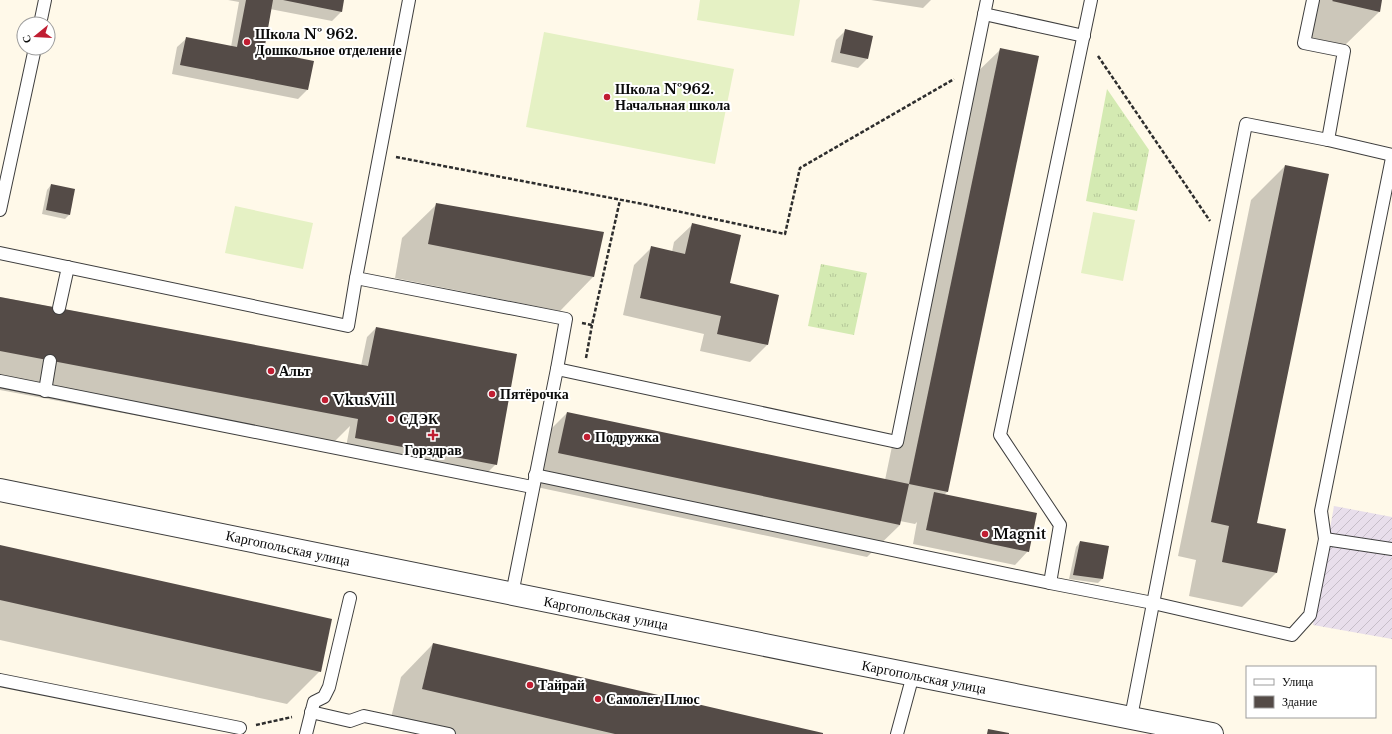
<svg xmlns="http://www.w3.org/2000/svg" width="1392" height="734" font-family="'Libre Baskerville',serif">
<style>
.industrial{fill:url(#industrial-furrows)}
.grass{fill:url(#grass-tufts)}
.pitch{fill:#e5f1c4}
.shadow{fill:#0003}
.building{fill:#544b47}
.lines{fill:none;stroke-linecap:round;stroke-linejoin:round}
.service-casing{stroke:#3e3e3e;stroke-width:14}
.minor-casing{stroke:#3e3e3e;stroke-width:24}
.path{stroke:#2d2d2d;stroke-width:2.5;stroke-dasharray:4 2;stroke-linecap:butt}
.service{stroke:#fff;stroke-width:12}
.minor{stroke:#fff;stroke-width:22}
.poi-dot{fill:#c01e32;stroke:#fff;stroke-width:1.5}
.labels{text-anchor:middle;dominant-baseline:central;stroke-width:4;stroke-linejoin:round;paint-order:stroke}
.poi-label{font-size:14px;font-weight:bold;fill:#0b0b0b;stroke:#fff;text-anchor:start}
.street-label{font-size:14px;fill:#0b0b0b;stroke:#fff}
</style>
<defs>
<pattern id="industrial-furrows" width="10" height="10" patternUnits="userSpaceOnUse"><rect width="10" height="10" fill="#e8deeb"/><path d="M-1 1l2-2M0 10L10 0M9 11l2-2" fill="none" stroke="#c6bdc8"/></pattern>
<pattern id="grass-tufts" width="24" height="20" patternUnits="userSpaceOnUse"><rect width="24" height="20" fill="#d4eab2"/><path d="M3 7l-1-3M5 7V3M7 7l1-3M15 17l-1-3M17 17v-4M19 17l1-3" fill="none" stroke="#b5c798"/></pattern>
</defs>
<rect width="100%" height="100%" fill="#fff9e9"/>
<polygon class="industrial" points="1334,506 1392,517 1392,639 1313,625"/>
<g class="grass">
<polygon points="1107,89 1149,150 1137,211 1086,201"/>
<polygon points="821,264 867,273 854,335 808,326"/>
</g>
<g class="pitch">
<polygon points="700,0 800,0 794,36 697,20"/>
<polygon points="544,32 734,69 715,164 526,127"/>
<polygon points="235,206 313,223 303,269 225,253"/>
<polygon points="1093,212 1135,220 1123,281 1081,273"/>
</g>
<g class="shadow">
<polygon points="228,0 343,0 341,12 332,21 270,9 262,52 307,90 298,99 172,74 177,47 187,38 231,47 239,2"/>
<polygon points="871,0 931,0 923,8"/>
<polygon points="1307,0 1381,0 1379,12 1345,45 1299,35"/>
<polygon points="845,31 867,59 858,68 831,62 836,40"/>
<polygon points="1001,49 1038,57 947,492 944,495 1028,551 1015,565 913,544 917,522 915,524 900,521 900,525 867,557 527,485 535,445 567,413 885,480 968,81"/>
<polygon points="1285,166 1256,524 1285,530 1276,573 1242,607 1189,596 1196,560 1178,556 1251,200"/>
<polygon points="51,185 69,215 65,219 42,214 47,190"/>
<polygon points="436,205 603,233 593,277 560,311 395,278 402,238"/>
<polygon points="692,225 767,345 750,362 700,351 704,334 623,315 634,265 652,247 672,252 674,242"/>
<polygon points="0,297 361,366 367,337 376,328 496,464 486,474 346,447 350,426 325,451 0,390"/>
<polygon points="1080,542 1102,579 1098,583 1069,579 1076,547"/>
<polygon points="0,546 320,671 287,704 0,640"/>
<polygon points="433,644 821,734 444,734 390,722 401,677"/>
</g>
<g class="building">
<polygon points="246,0 273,0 264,51 314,61 308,90 180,65 186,37 237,47"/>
<polygon points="283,0 344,0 342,12"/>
<polygon points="1333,0 1382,0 1380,12 1332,1"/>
<polygon points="845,29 873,36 868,59 840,53"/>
<polygon points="1000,48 1039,56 948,492 909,484"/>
<polygon points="1285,165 1329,174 1257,523 1286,529 1277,573 1222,562 1229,526 1211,522"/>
<polygon points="51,184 75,189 70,215 46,210"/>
<polygon points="436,203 604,232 594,277 428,244"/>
<polygon points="692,223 741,235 730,283 779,295 768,345 717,334 721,316 640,298 651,246 685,254"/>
<polygon points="0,297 368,366 376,327 517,354 497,465 355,438 358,419 0,351"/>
<polygon points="567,412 909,484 900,525 558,453"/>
<polygon points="934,492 1037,513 1029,552 926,530"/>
<polygon points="1080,541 1109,546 1103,579 1073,575"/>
<polygon points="0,545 332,619 321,672 0,600"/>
<polygon points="433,643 823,733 823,734 615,734 422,689"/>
<polygon points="988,729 1009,733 1009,734 987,734"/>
</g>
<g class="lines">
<g class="service-casing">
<g id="service">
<polyline points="409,0 356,278 566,319 557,369"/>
<polyline points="1091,0 1000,435 1060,525 1050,583 1153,603 1292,635 1310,615 1325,539 1321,511 1392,158"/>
<polyline points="984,14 1084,36"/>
<polyline points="40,24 45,0"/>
<polyline points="1328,140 1392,155"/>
<polyline points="0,210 35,48"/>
<polyline points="0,253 348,326 356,278"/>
<polyline points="59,308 68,267"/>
<polyline points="0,381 532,487"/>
<polyline points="45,391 50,361"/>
<polyline points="535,475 1050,583"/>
<polyline points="1325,539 1392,549"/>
<polyline points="512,594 557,369 897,442 987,0"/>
<polyline points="0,680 240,728"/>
<polyline points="311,712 350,721 364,716 449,734"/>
<polyline points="1131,717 1246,124 1328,140 1344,51 1304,43 1313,0"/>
<polyline points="306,734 314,702 324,697 329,687 350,598"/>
<polyline points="897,734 913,675"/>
</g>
</g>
<g class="minor-casing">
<polyline id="minor" points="0,490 839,660 1212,734"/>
</g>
<g class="path">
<polyline points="1098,56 1210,221"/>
<polyline points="396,157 643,204 785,234 800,168 954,79"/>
<polyline points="582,323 592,325 620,200"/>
<polyline points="586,358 592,325"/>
<polyline points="256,725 292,717"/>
</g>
<use href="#service" class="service"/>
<use href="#minor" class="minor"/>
</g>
<g class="poi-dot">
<circle cx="247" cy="42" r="4"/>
<circle cx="607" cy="97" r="4"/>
<circle cx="271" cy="371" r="4"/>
<circle cx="492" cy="394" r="4"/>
<circle cx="325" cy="400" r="4"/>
<circle cx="391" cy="419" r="4"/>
<path d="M431 429h4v4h4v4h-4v4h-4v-4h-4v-4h4z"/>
<circle cx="587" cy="437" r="4"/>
<circle cx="985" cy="534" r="4"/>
<circle cx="530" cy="685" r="4"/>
<circle cx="598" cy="699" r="4"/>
</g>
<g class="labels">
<g class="poi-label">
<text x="255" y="34">Школа № 962.<tspan x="255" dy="16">Дошкольное отделение</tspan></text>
<text x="615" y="89">Школа №962.<tspan x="615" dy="16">Начальная школа</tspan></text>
<text x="279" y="371">Альт</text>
<text x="500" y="394">Пятёрочка</text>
<text x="333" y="400">VkusVill</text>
<text x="399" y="419">СДЭК</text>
<text x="595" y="437">Подружка</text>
<text x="433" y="450" text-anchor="middle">Горздрав</text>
<text x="993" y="534">Magnit</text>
<text x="538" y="685">Тайрай</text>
<text x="606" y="699">Самолет Плюс</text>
</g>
<g class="street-label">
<text transform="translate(288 548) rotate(12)">Каргопольская улица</text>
<text transform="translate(606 613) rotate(11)">Каргопольская улица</text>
<text transform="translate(924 677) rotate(11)">Каргопольская улица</text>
</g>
</g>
<rect x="1246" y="666" width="130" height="52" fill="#ffffff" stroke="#9d9d9d"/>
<rect x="1254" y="679" width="20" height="6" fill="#ffffff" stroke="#9d9d9d"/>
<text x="1282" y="686" font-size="12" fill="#0b0b0b">Улица</text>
<rect x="1254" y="696" width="20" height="12" fill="#544b47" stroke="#9d9d9d"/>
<text x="1282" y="706" font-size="12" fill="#0b0b0b">Здание</text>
<g transform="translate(36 36) rotate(252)"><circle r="19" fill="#ffffff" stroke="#9d9d9d"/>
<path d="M0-3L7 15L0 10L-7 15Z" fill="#c01e32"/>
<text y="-6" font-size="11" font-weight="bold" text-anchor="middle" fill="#0b0b0b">С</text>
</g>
</svg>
